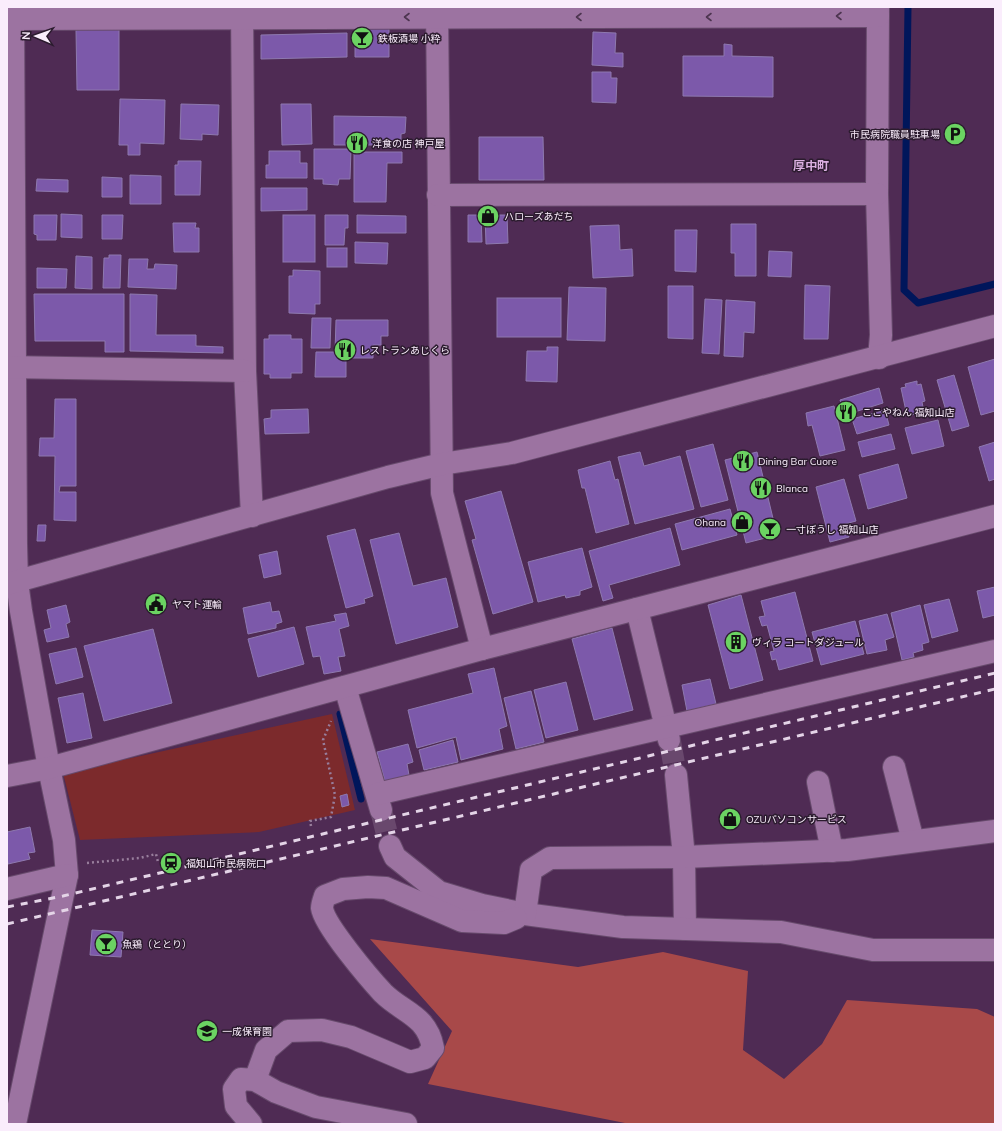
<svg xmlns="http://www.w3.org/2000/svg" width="1002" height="1131" font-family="Mulish,'Noto Sans JP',sans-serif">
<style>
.green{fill:#7c2a2c}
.forest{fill:#a84949}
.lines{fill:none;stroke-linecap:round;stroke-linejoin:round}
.stream{stroke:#00165b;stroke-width:7}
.building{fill:#7c59aa;stroke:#8e79af}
.minor-tunnel{stroke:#69486d;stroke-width:22;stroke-dasharray:22 11;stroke-linecap:butt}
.minor-casing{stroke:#674a6c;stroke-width:24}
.path{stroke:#987e9c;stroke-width:2.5;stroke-dasharray:2 3;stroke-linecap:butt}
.minor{stroke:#9c73a1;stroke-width:22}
.rail{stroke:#e4d4e7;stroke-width:3;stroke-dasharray:7 7;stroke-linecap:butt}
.oneway{stroke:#4d3550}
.labels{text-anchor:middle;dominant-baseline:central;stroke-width:3;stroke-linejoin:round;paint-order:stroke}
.poi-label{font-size:10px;fill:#faedfc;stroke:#2b1b2e;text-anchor:start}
.quarter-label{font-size:12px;font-weight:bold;fill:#daafe0;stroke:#2b1b2e}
</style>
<rect width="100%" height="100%" fill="#4f2b54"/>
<polygon class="green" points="332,714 355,810 259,832 80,840 63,773"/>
<polygon class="forest" points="370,939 578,967 663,952 748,971 743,1050 784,1079 822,1044 847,1000 977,1009 995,1017 995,1124 630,1124 428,1084 452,1031"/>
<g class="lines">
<g class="stream">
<polyline points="908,7 904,290 918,303 995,284"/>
<polyline points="340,714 361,799"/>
</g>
</g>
<g class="building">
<polygon points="389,28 389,57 355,57 355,29"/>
<polygon points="119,29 119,90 77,90 76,30"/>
<polygon points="593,32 616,33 615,53 623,53 623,67 592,65"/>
<polygon points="347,33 347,57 261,59 261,35"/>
<polygon points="724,44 732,45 732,56 773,57 773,97 683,96 683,56 724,56"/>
<polygon points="592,72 611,72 611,78 617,78 616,103 592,102"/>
<polygon points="120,99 165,100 164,144 140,143 140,155 128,155 128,145 119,145"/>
<polygon points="181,104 219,105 218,135 202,134 202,140 180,139"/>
<polygon points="281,104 311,104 312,144 282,145"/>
<polygon points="334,116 406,117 405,133 401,134 401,145 334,145"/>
<polygon points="479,137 543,137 544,180 479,180"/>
<polygon points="314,149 351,149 350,179 339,179 338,185 323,184 323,179 314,179"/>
<polygon points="269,151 300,151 300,163 307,163 307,178 266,178 266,165 269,165"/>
<polygon points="354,152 402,152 402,163 387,163 386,202 354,202"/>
<polygon points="178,161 201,161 200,195 175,195 175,165 178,165"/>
<polygon points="130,175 161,176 161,204 130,204"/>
<polygon points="102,177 122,178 122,197 102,197"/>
<polygon points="37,179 68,180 68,192 36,191"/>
<polygon points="261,188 307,188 307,210 261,211"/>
<polygon points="61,214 82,215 82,238 61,237"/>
<polygon points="34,215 57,215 56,240 37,240 37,235 34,234"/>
<polygon points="102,215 123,215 122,239 102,239"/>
<rect x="283" y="215" width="32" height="47"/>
<polygon points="325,215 348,215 348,228 345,228 344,245 325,245"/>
<polygon points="357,215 406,216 406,233 357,233"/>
<polygon points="468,215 481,215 482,242 468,242"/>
<polygon points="485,215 507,215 508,243 486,244"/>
<polygon points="173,223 196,223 195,228 199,228 199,252 174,252"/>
<polygon points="731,224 756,224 756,276 735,276 735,253 731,253"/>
<polygon points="619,225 620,250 632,249 633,276 593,278 590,226"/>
<polygon points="675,230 697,230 696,272 675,271"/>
<polygon points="355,242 388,243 387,264 355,263"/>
<rect x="327" y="248" width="20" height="19"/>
<polygon points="769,251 792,252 791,277 768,276"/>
<polygon points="109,255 121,255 120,288 103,288 104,258 109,258"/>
<polygon points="76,256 92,257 92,289 75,288"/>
<polygon points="129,259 148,259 147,269 154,269 155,264 177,265 176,289 128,287"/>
<polygon points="37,268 67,269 66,288 37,288"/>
<polygon points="293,270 320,271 320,304 315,304 315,314 289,313 289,276 293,276"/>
<polygon points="805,285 830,286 828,339 804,339"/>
<polygon points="668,286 693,286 693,339 668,338"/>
<polygon points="569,287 606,288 605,341 567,340"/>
<polygon points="34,294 124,294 124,352 105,352 105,341 35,341"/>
<polygon points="130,294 157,295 156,335 196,335 196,346 223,347 223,353 130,351"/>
<rect x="497" y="298" width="64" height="39"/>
<polygon points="705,299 722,300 719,354 702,353"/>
<polygon points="726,300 755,302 754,333 744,332 743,357 724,356"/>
<polygon points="312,318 331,318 330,348 311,348"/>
<polygon points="336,320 388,320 388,336 381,336 381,345 373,345 373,358 346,358 346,377 315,377 316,352 335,352"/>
<polygon points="269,335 291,335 291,339 302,339 302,373 291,373 291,378 270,378 270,374 264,374 264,339 269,339"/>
<polygon points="547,347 558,347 557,382 526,381 527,351 547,351"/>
<polygon points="995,359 995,411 981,415 968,367"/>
<polygon points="954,375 969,426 952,431 937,380"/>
<polygon points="917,381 917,385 921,384 925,401 922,402 924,412 907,416 901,388 906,387 905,384"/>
<polygon points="879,388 883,403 845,415 840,400"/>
<polygon points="55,399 76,399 76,486 60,486 59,492 76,492 76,521 54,520 55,456 39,456 40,438 54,438"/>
<polygon points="834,406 845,450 820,456 812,425 808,426 806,413"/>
<polygon points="308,409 309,433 265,434 264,419 271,418 271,410"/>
<polygon points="885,410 889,425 857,434 852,419"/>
<polygon points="938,420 944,446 912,454 905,428"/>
<polygon points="891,434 895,449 862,457 858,442"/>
<polygon points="995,442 995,479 989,481 979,447"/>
<polygon points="713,444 728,500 701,507 686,451"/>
<polygon points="640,452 644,466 680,456 694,509 635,524 618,457"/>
<polygon points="757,452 777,535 746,543 725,460"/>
<polygon points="610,461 615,480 618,479 629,524 596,533 585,488 582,488 578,470"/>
<polygon points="898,464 907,498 868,509 859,475"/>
<polygon points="844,479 856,521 845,524 849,537 830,542 816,487"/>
<polygon points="501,491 533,602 493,614 472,540 476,539 465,501"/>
<polygon points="730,509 737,535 682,550 675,524"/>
<polygon points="38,525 46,525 45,541 37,541"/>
<polygon points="670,528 680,565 609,585 613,598 603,601 589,551"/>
<polygon points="355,529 373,596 364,599 365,603 346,608 327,536"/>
<polygon points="399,533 413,586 446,578 458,627 396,644 370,540"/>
<polygon points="582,548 592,587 580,591 580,595 566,598 565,595 538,602 528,562"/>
<polygon points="277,551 281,574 264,578 259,555"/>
<polygon points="995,587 995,615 983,618 977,591"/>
<polygon points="795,592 813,661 779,670 776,659 772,660 770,652 774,651 767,625 762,626 759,617 765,616 761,601"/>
<polygon points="741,595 763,680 730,689 708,605"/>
<polygon points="949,599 958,631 932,638 924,605"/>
<polygon points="270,602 272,612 279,611 282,622 276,624 276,628 248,634 243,608"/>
<polygon points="66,605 70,622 66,624 69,637 47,642 44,630 51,628 47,610"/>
<polygon points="920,605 929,642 922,644 923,650 913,653 914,657 902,660 891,613"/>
<polygon points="346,613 349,626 339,629 345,656 338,657 341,671 324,674 320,656 313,657 306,627 336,621 334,615"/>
<polygon points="887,614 894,637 885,640 887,650 867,654 859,621"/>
<polygon points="855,621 864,654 821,665 812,632"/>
<polygon points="294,627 304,664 258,677 248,639"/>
<polygon points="612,628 633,710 594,720 572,639"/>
<polygon points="153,629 172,703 104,721 84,646"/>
<polygon points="76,648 83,677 56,684 49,654"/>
<polygon points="494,668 507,726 499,729 503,749 461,760 456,737 417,748 408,710 473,693 468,674"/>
<polygon points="710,679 716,704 687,711 682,685"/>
<polygon points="566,682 578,730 546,738 534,690"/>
<polygon points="531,691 544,742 516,749 504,698"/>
<polygon points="83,693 92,738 67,743 58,698"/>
<polygon points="453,740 458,762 424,770 419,750"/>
<polygon points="408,744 413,762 407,764 409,775 385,781 377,752"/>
<polygon points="347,794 349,805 342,807 340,796"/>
<polygon points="30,827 35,852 28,853 30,859 8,864 7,857 7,832"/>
<polygon points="92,930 123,932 121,957 90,955"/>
</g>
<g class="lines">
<g class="minor-tunnel">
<polyline points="670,741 676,775"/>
<polyline points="381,810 390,846"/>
</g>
<g class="minor-casing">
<g id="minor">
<polyline points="13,7 16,544 17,582 21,611 49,768 64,840 67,875 15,1124"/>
<polyline points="242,7 245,371 252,516"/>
<polyline points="437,7 442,493 482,649"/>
<polyline points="878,7 877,194 881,335 879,358"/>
<polyline points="7,19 878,16"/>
<polyline points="438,195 877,194"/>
<polyline points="7,367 245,371"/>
<polyline points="7,584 388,477 442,464 512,453 995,326"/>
<polyline points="637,609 669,740"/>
<polyline points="345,687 381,810"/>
<polyline points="894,767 913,841"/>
<polyline points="676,775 684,857 685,929"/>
<polyline points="7,776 49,768 482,649 995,516"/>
<polyline points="818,782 832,851"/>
<polyline points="377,794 995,651"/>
<polyline points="390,846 395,857 439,892 482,905 525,914 623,927 781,932 873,950 995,950"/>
<polyline points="7,889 67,875"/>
<polyline points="525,914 531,870 550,858 684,857 847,850 995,831"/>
<path d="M255,1080L266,1050L288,1031L322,1030L351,1037L410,1062L425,1058L433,1048C427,1015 403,1013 383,993C370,979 324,925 322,908C322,904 324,899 325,896L343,889L368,887L386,888L462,921L504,923L516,918"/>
<polyline points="251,1124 236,1106 234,1089 241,1079 255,1080 276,1092 316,1107 406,1124"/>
</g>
</g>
<g class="path">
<polyline points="311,826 310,821 331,817 335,795 323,740 331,721"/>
<polyline points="87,863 140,858 156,854 158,862"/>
</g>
<use href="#minor" class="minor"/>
<g class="rail">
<polyline points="7,907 63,896 168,871 995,673"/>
<polyline points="7,924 995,689"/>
</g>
</g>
<defs><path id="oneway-chevron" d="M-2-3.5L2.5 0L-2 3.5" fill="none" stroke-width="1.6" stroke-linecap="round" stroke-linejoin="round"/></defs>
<g class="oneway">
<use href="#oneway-chevron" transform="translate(839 16) rotate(180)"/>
<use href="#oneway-chevron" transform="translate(407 17) rotate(180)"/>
<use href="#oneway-chevron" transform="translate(579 17) rotate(180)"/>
<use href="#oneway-chevron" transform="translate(709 17) rotate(180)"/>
</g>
<defs>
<g id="bar-disc" transform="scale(1.15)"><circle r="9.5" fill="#6bd362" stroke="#2b1b2e"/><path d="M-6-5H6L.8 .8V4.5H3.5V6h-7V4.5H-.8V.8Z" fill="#111"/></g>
<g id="parking-disc" transform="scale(1.15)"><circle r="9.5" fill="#6bd362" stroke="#2b1b2e"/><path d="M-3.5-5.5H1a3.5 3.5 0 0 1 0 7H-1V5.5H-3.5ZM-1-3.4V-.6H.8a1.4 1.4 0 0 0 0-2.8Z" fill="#111"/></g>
<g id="restaurant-disc" transform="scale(1.15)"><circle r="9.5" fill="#6bd362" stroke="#2b1b2e"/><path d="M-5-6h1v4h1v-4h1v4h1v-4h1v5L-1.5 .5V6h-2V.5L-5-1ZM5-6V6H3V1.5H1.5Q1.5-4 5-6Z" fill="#111"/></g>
<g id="shop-disc" transform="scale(1.15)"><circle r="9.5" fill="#6bd362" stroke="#2b1b2e"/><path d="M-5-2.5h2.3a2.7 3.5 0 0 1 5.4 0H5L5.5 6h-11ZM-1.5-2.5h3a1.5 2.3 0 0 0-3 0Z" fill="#111"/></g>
<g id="civic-disc" transform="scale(1.15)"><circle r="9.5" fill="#6bd362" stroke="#2b1b2e"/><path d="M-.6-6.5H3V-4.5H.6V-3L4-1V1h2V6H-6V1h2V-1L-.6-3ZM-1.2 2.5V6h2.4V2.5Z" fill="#111"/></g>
<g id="building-disc" transform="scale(1.15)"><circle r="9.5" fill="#6bd362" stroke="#2b1b2e"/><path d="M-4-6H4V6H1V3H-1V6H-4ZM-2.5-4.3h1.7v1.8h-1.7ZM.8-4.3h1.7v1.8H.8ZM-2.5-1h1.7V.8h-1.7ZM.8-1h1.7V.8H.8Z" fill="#111"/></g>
<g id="station-disc" transform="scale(1.15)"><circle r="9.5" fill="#6bd362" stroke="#2b1b2e"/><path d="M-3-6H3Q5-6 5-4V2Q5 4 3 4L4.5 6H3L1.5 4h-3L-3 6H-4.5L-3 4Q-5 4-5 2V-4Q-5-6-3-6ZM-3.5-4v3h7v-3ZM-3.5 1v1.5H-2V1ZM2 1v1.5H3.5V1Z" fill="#111"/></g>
<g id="school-disc" transform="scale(1.15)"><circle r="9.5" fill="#6bd362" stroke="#2b1b2e"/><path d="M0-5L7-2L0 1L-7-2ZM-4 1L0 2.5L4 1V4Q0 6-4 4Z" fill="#111"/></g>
</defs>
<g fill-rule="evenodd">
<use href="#bar-disc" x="362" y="38"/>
<use href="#parking-disc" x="955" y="134"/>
<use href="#restaurant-disc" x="357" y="143"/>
<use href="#shop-disc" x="488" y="216"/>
<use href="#restaurant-disc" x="345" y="350"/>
<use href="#restaurant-disc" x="846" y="412"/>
<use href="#restaurant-disc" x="743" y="461"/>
<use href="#restaurant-disc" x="761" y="488"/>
<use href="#shop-disc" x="742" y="522"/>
<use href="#bar-disc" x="770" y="529"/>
<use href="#civic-disc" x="156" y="604"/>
<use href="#building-disc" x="736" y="642"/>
<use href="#shop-disc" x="730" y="819"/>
<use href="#station-disc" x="171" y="863"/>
<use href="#bar-disc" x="106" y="944"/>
<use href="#school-disc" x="207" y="1031"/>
</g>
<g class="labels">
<g class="poi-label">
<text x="378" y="38">鉄板酒場 小粋</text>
<text x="940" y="134" text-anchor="end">市民病院職員駐車場</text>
<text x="372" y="143">洋食の店 神戸屋</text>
<text x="504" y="216">ハローズあだち</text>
<text x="360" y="350">レストランあじくら</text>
<text x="862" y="412">ここやねん 福知山店</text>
<text x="758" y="461">Dining Bar Cuore</text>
<text x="776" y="488">Blanca</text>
<text x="726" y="522" text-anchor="end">Ohana</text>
<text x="786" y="529">一寸ぼうし 福知山店</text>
<text x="172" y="604">ヤマト運輸</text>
<text x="752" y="642">ヴィラ コートダジュール</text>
<text x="746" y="819">OZUパソコンサービス</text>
<text x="186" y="863">福知山市民病院口</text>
<text x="122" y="944">魚鶏（ととり）</text>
<text x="222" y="1031">一成保育園</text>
</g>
<g class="quarter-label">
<text x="811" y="165">厚中町</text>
</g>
</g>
<rect width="1002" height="1131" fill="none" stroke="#faedfc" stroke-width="16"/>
<g transform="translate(36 36) rotate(272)" stroke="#2b1b2e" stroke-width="3" paint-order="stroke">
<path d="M0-3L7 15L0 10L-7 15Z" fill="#faedfc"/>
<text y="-6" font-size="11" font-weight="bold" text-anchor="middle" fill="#faedfc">N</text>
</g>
</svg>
